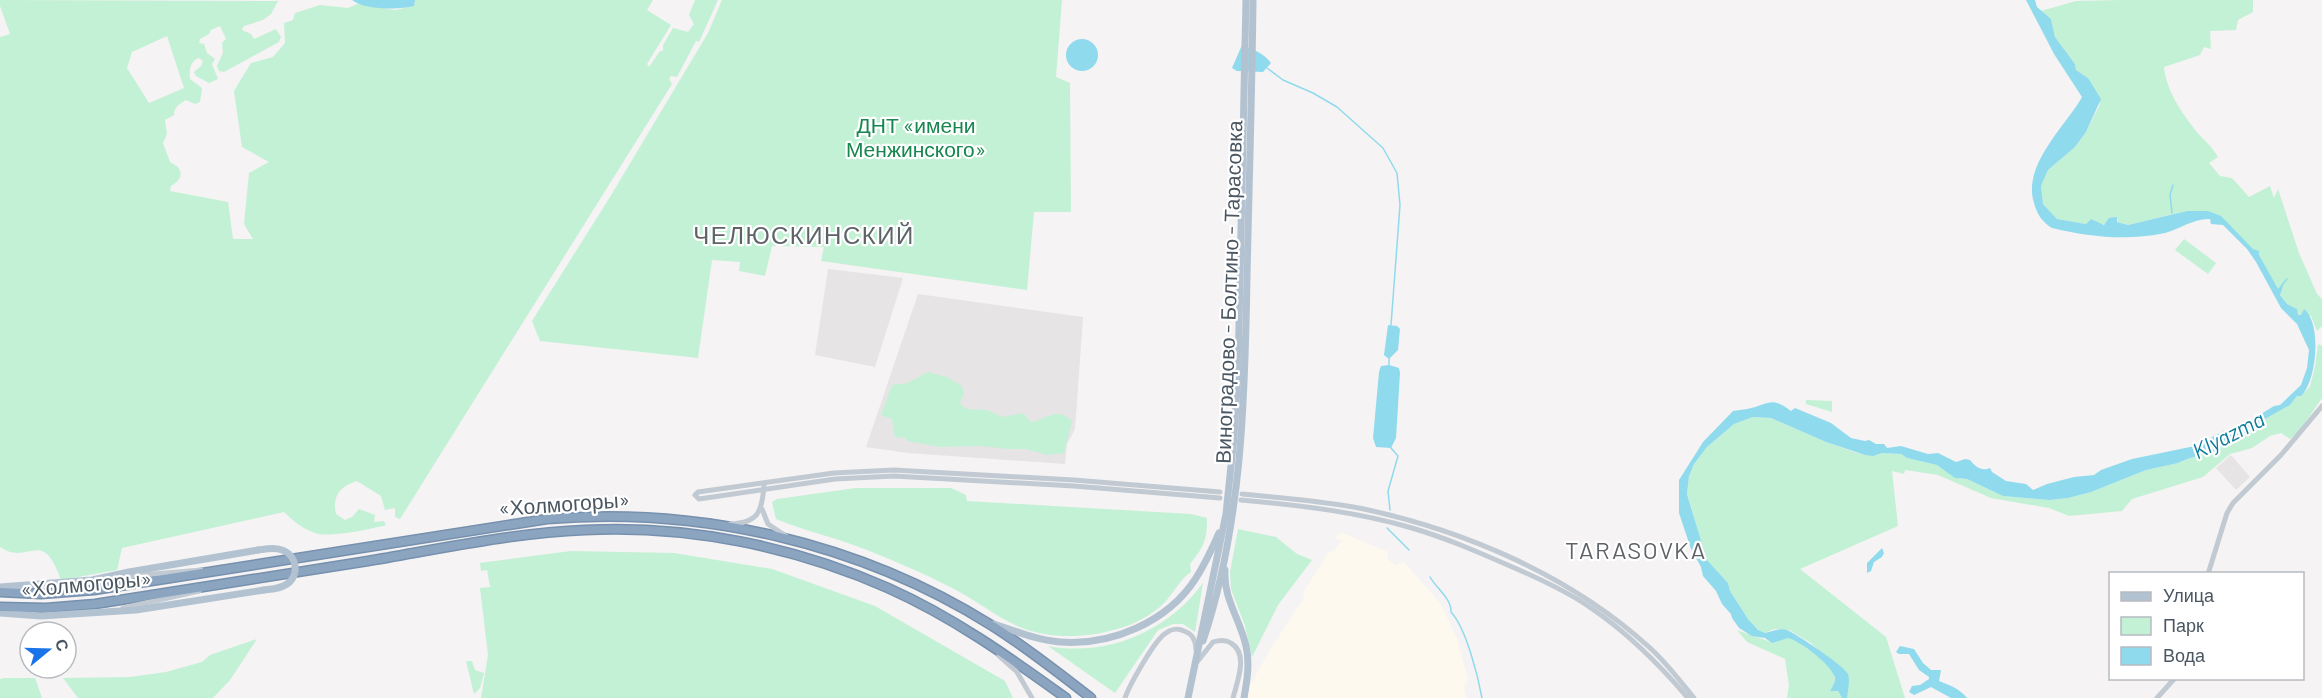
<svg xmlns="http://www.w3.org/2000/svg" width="2322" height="698" font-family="Barlow,sans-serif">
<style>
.commercial{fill:#fdf9ef}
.education{fill:#e6e4e5}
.green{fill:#c3f1d5;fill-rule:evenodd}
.water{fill:#90daee}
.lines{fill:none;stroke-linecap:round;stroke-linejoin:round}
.stream{stroke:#90daee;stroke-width:1.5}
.highway-casing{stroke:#7690ad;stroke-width:11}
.minor{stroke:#c1cad2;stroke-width:5}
.major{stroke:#b3c2d1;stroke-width:7}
.highway{stroke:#8ba5c1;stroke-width:8}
.major-bridge{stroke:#b3c2d1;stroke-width:7}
.labels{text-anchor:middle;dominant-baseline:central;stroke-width:4.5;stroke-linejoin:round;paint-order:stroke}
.park-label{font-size:21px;fill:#17864f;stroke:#fff}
.street-label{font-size:21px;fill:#4a5661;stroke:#fff}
.water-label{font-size:22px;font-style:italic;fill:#0c7c9b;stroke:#fff}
.quarter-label{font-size:24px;letter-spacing:1.5px;fill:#5f6368;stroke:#fff}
</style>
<rect width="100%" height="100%" fill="#f5f3f3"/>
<polygon class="commercial" points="1343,533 1388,552 1387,559 1396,565 1404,562 1440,603 1457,638 1468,679 1464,686 1466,698 1248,698 1247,691 1271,648 1304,598 1303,593 1328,553 1334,550 1342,541 1335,538 1337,535"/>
<g class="education">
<polygon points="828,269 903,278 875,367 815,355"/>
<polygon points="918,294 1083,317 1075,429 1067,444 1065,464 908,453 866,447"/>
<polygon points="2231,455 2250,477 2236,490 2216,468"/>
</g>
<g class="green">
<path d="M0,0L278,1L271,14L263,20L244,26L242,30L251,34L254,39L276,29L281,37L279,42L224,72L219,71L217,66L223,53L222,43L226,39L220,26L211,30L209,34L200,39L199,43L204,44L207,53L215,59L212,64L218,79L209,83L196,76L194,72L201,66L203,61L199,58C190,61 189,70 190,79L202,88L200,102L195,104L186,100C179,104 174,107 174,115L165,120L167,134L163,143L170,162L178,167C184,176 179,181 171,186L170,191L228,202L233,239H253L244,224L249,173L269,162L242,147L234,91L251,63L273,57L285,43L284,23L293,20L295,13L320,5L348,8L357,4L395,10L414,6L415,0H653L647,10L671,25L647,64L649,67L660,51H663V45L673,28L688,32L694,24L689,15L695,0H718L699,42L696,41L677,77L671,76L669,79L672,84L400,519L395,517V508L385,510L381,496L357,481C340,486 332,496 336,514L345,520L352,517L359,509L375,515L374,522L384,521L386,525C372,529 328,538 315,533C303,529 293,521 284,512L122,548L117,570L61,580C42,525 29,567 0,547V37L10,34L0,6ZM167,36L184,88L149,103L127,68L132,52Z"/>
<polygon points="722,0 1062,0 1056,77 1070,83 1071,212 1034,212 1027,290 821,261 824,247 772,246 765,276 739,271 740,262 712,260 698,358 540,341 532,321 610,197 696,53 708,33"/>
<path d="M2121,0H2253V12L2238,20L2236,30L2210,31L2211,49L2204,47L2200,55L2164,67C2166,89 2180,110 2193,127C2201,139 2210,143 2218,157L2209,163L2220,176L2232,178L2249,197L2270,186L2274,198L2278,189L2299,253L2317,294L2322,299V326L2317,331L2311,316L2298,315L2296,309L2287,304L2280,295L2282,289L2278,290L2253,249L2208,211H2187L2128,225L2117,222L2118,219L2101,225L2091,219L2086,224L2057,219L2043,204L2041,186L2048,170L2075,147L2086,132L2100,104L2088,78L2076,70L2075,64L2055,37L2051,19L2041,11L2076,1Z"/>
<polygon points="2184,239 2216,263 2208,274 2175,250"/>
<polygon points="2318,344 2322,346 2322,398 2298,433 2290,439 2281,433 2270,436 2252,448 2230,454 2203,477 2132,499 2122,511 2069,516 2049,508 1991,498 1938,475 1905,470 1904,474 1892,471 1898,526 1800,569 1886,637 1905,698 1847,698 1846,671 1824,656 1811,643 1789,630 1774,629 1765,633 1758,630 1748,619 1730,591 1728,583 1707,560 1687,494 1689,476 1694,464 1707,447 1734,424 1753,417 1771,418 1826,442 1854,452 1865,455 1878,455 1883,453 1901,454 1907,458 1937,465 1960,479 1967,479 2003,496 2049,500 2068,498 2090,492 2146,470 2182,462 2190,458 2211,452 2223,441 2232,441 2244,435 2253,424 2290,405 2297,396 2301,396 2305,392 2310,386 2315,367"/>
<path d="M928,372L947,377L962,386L964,394L960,401L961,405L967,409L987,410L1003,417L1023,413L1031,422C1045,421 1056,405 1072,421L1064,453L1048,455L1025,449H1008L980,446L940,447L907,441L905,437L897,438L894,435L892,419L881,415L892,385L908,383Z"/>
<polygon points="1806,400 1832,401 1832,412 1806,404"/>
<path d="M856,488H951L966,495L967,501L1191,514L1207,518C1207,540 1204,547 1190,564L1191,572C1179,580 1174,593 1164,603C1152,615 1133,625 1117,629C1087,638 1051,639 1022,628C997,618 975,599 950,587C923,573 895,561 867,550C837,538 805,531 776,519L772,502L777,499Z"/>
<polygon points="1238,529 1276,537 1297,554 1312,560 1278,605 1252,657 1245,626 1231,589 1230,572"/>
<polygon points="571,551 674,553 772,569 875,606 1005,681 1013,698 481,698 488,655 480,588 490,587 487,570 481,571 480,563"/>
<path d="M1203,583L1195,632L1183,624H1173L1158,630L1115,693L1048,646C1107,657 1167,632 1203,583Z"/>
<path d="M1737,630L1771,642C1777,640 1783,636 1790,638C1798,640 1828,663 1832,671C1835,675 1835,680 1834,685L1842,698H1787L1789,685L1785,659L1747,642Z"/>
<polygon points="257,639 230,680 213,698 78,698 63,678 130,677 166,672 202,662 210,655"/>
<polygon points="466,661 472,661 475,670 484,673 480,688 474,694"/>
<polygon points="4,678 35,678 42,698 0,698 0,679"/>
</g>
<g class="water">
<path d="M352,0H415L414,6C400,10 364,10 352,0Z"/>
<path d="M2026,0H2035L2037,7L2051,19L2055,37L2075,64L2076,70L2088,78L2101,99L2086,132L2075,147L2048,170L2041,186L2043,204L2057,219L2086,224L2091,219L2104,225L2109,218L2117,217V222L2128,225L2187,211H2208L2221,216L2253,249L2259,251V255L2278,289L2282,284L2283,286L2280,295L2287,304L2297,309L2298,315H2301L2304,309C2322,323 2317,381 2301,396H2297L2290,405L2247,429L2253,431L2232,441H2223L2219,450L2190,458L2178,463L2146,470L2091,492L2068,498L2049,500L2003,496L1967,479L1955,478L1937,465L1907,458L1901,454L1883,453L1873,456L1865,455L1826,442L1771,418L1753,417L1734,424L1707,447L1694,464L1689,476L1687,494L1689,501L1707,560L1728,583L1730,591L1748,619L1758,630L1765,633C1772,631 1781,628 1787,630C1795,633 1846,667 1848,674C1850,680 1848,691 1847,698H1842L1838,691H1830C1833,686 1835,683 1835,678C1833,666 1799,640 1788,638L1772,643L1765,638L1752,636L1739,628L1732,618L1731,614L1722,604L1716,591L1703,576L1701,567L1691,549L1679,513V480L1703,442L1733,411C1738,410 1742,410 1747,409C1768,405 1771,395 1791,411L1795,408L1831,423L1851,438L1865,441L1869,440L1876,444H1884L1887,448L1901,446L1928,454L1938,453L1956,462L1965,459L1970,460C1975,466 1981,472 1990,468L1992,472L2006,481L2026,484L2033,490L2047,484L2074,477L2094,475L2101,470L2132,459L2195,446L2224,431H2230L2248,422L2274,406L2280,405L2301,385L2307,368L2309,350L2297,324L2281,308L2256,262L2247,249L2223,225L2211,224L2210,219C2194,218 2180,229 2165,233C2127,241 2089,237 2052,228C2042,222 2037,214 2034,203C2022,165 2065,127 2082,97L2054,54Z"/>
<circle cx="1082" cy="55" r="16"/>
<path d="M1242,45C1252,49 1264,53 1271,63L1263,72L1237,71L1232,68Z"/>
<polygon points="1388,325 1397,326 1400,329 1398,350 1389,359 1384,355"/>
<polygon points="1389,365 1399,368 1400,373 1396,438 1391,448 1376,447 1373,438 1379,372 1381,366"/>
<polygon points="1882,548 1884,553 1882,557 1874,562 1871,571 1867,573 1867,563"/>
<path d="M1900,646L1914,649L1923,663L1931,670H1941L1939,681C1949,685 1959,688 1967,698H1951L1931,687L1914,695L1909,692L1912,686L1920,685L1929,679V677L1919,670L1909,654H1899L1896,652Z"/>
</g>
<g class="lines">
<g class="stream">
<polyline points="1267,68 1283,80 1313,93 1337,107 1383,148 1397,173 1400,205 1391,325"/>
<polyline points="2172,213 2170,195 2173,185"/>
<polyline points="2282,285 2287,279"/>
<polyline points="1389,365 1389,359"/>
<polyline points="1390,510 1388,491 1398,456 1391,448"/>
<polyline points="1387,528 1409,550"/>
<path d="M1430,577C1436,588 1452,599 1451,612C1466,628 1478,676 1482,698"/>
</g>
<g class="highway-casing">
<g id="highway">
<path d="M0,592L41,594L94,590L547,519C701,506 860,543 991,625C1026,647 1059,673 1091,698"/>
<path d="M0,607L46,608L95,604C186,590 277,576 368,561C439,549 512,533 585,530C688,525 794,546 888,588C953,617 1009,657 1066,698"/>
</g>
</g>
<g class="minor">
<path d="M1242,494C1281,498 1326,501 1364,509C1466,531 1571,576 1649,647C1666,662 1680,681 1694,698"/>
<polyline points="1220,498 1074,486 894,476 835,479 699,499 695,495 698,492 834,473 894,470 1074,480 1220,492"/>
<path d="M1241,500C1299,505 1357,512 1412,528C1446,538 1478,552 1510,566C1538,578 1567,591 1591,608C1628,633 1659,664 1688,698"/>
<polyline points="762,509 768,524 786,536"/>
<path d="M730,524C758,523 762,512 764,486"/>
<polyline points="2208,574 2227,513 2233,503 2281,455 2322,406"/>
<polyline points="118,577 201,570"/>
<polyline points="123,608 199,591"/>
<polyline points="999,656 1017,672 1032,698"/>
<path d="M1197,662L1213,642C1219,640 1225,639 1231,643C1249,654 1237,682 1233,698"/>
<path d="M1125,698C1129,686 1155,639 1166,633C1171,629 1178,628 1184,631C1193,634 1196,641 1196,650"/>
<polyline points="2157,698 2175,678"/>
</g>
<g class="major">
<path d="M1225,570C1223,598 1240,619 1246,646C1250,663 1247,681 1244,698"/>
<polyline points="0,587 92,580 129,572 258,550"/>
<polyline points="0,613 41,616 136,610 264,590"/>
<path d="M994,624C1015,631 1037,640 1060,642C1111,646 1168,622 1196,578C1205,564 1212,549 1219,533"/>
<path d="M1203,641C1242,524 1245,399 1247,277C1249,185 1252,92 1253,0"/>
<polyline points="1188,698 1226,514 1234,437 1238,372 1246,0"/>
</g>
<use href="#highway" class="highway"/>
<path class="major-bridge" d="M258,550C266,549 274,547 282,550C297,555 300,575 287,584C280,589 272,589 264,590"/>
</g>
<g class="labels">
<g class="park-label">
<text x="916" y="124">ДНТ «имени<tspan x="916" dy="24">Менжинского»</tspan></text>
</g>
<g class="street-label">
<text transform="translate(1228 292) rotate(-88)">Виноградово - Болтино - Тарасовка</text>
<text transform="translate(564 503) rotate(-4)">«Холмогоры»</text>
<text transform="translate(86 583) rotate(-5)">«Холмогоры»</text>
</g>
<g class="water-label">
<text transform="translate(2228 434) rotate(-27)">Klyazma</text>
</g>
<g class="quarter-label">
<text x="804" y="234">ЧЕЛЮСКИНСКИЙ</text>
<text x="1636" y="549">TARASOVKA</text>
</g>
</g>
<rect x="2109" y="572" width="195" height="108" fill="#ffffff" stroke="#b7bbc0" stroke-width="1.5"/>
<rect x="2121" y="592" width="30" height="9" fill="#b3c2d1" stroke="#b7bbc0" stroke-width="1.5"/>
<text x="2163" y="602" font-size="18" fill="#4a5661">Улица</text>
<rect x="2121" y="617" width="30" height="18" fill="#c3f1d5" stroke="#b7bbc0" stroke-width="1.5"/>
<text x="2163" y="632" font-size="18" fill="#4a5661">Парк</text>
<rect x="2121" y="647" width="30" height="18" fill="#90daee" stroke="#b7bbc0" stroke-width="1.5"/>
<text x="2163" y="662" font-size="18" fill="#4a5661">Вода</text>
<g transform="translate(48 650) rotate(71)"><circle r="28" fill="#ffffff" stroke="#b7bbc0" stroke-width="1.5"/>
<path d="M0-4.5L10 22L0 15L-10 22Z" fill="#1a73e8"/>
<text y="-9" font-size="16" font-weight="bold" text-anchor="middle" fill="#4a5661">С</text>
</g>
</svg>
